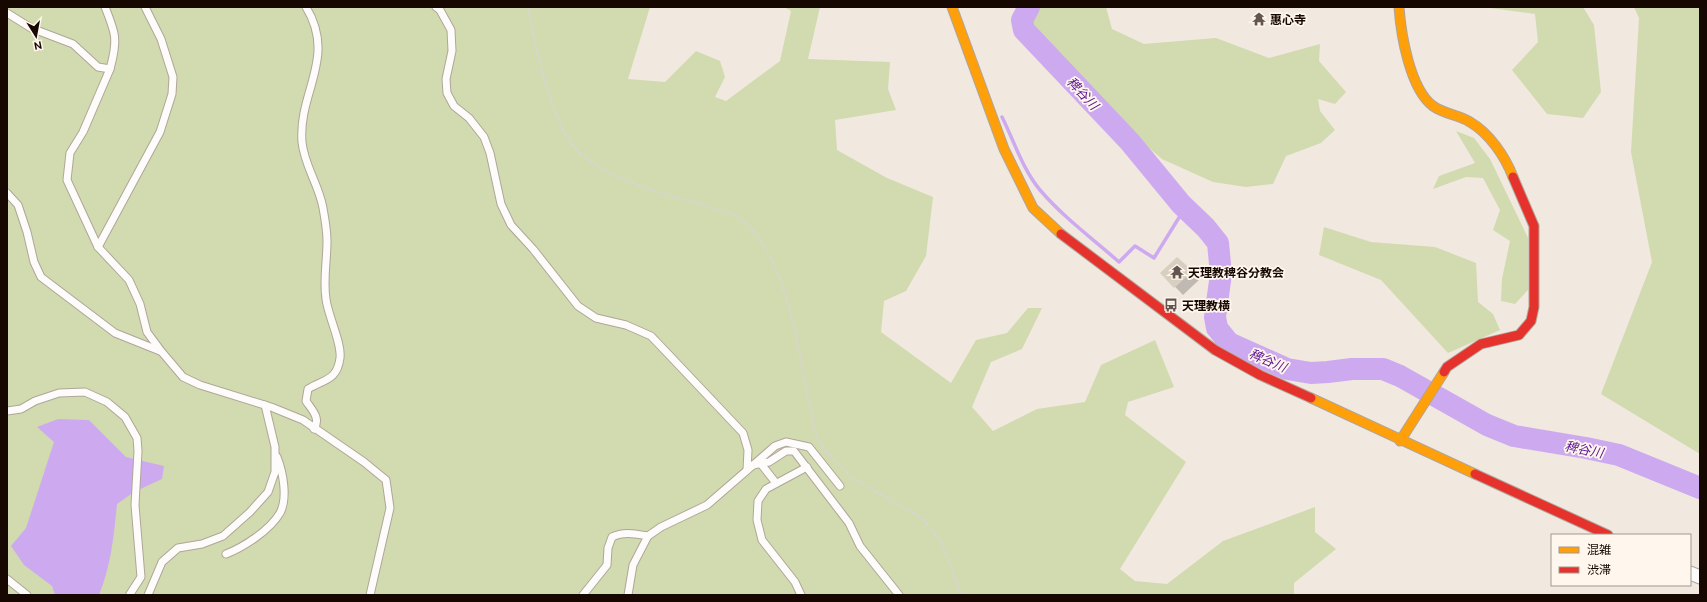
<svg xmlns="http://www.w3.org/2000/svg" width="1707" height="602" font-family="Ubuntu,'Noto Sans JP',sans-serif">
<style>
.green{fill:#d2dbaf}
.water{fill:#cdaaf0}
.shadow{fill:#0003}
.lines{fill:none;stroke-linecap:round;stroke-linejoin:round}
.stream{stroke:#cdaaf0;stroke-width:3.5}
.river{stroke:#cdaaf0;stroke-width:22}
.building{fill:#d9cfc1}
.lane-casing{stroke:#b1a59a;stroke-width:9}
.street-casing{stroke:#b1a59a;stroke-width:15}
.slow-casing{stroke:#b1a59a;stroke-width:11}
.jam-casing{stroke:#b1a59a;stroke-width:11}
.path{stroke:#d8d4d1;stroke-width:2;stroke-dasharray:4 2;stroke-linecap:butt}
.lane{stroke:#fdfcfa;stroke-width:7}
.street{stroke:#fdfcfa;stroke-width:13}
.slow{stroke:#ff9f0a;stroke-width:9}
.jam{stroke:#e5322d;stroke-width:9}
.labels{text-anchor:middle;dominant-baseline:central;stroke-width:3.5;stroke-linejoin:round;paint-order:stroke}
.poi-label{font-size:12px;font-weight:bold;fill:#160800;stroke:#fff6ee;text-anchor:start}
.water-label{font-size:13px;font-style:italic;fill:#5a1491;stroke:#fff6ee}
</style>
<rect width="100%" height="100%" fill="#f1e8df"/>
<g class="green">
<polygon points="7,7 650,7 628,79 665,82 696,51 720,61 725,77 715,97 726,101 780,61 791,11 784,7 820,7 808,59 890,62 888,89 896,110 835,120 837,150 887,178 933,197 926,256 906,291 884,301 881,332 951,383 976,340 1007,333 1028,308 1042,308 1022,349 991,362 972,407 993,431 1037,409 1085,402 1101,365 1155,340 1174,387 1128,402 1125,415 1186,462 1120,569 1135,581 1167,584 1223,541 1315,507 1315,532 1336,549 1294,583 1294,595 7,595"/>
<polygon points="1036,7 1106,7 1112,29 1144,44 1216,38 1269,58 1320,44 1319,61 1346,92 1335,104 1318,99 1320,111 1335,130 1321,143 1286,156 1273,184 1246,187 1213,182 1162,159 1135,136 1072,73 1030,37"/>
<polygon points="1483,7 1583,7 1594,25 1601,92 1583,118 1547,114 1512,70 1538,42 1535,14"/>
<polygon points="1634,7 1700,7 1700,454 1601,394 1652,262 1631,152 1639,18"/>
<polygon points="1456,131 1474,138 1490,159 1528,238 1528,290 1515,304 1501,301 1502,279 1510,241 1493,230 1500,210 1483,178 1466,177 1433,189 1439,176 1475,163"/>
<polygon points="1324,227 1371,242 1435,247 1476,263 1478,302 1493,314 1500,330 1448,353 1381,280 1319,255"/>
</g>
<path class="water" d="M58,419L89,420L126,457L164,466L162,479L134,492L117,504C114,535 111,566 99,595H55L52,586L24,565L11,546L26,528L54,442L37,427Z"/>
<polygon class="shadow" points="1177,258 1200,279 1183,295 1162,273"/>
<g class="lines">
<path class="stream" d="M1002,117C1014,141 1023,170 1040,190C1063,217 1093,239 1119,262L1135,246L1154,258L1180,216L1187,210"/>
<polyline class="river" points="1029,7 1022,20 1024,30 1130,142 1181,204 1206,228 1218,243 1221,274 1215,317 1217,328 1229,343 1287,369 1311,373 1328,372 1352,369 1383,369 1400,376 1487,425 1514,436 1586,448 1619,455 1700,488"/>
</g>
<polygon class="building" points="1177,257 1193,271 1174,288 1160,273"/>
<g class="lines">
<g class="lane-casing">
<g id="lane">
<path d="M306,7C337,58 298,92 302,142C304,165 319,185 323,208C325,219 327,231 327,241C327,261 323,280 326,299C328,316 342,343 340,358C337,381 324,379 308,389L306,401C312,410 321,418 314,429"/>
<polyline points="436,7 440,10 451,30 452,51 446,79 447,93 454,106 469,118 484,137 490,153 501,204 511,225 533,249 578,306 596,318 626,325 651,336 672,358 743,433 748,450 747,470"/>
<path d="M7,13L31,28L73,44L98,67L110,69C118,40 116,34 105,7"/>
<polyline points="110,69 83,132 70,153 67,180 98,247 129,280 140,304 147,332 161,351 183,377 200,385 271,407 303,420 364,462 386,480 390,508 370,595"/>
<polyline points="7,193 18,205 27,232 34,262 41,277 115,333 160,351"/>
<polyline points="98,247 160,132 172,94 173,77 161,39 145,7"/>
<polyline points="7,411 21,409 35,401 59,393 85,392 107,402 125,417 137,438 138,451 135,505 141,577 130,594 131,595"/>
<polyline points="761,464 776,483"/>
<polyline points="753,465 769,462 786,451 794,451 849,523 860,546 899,595"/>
<path d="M226,554C244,547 270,530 280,513C288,498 283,472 277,457"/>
<polyline points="7,579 27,595"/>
<polyline points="148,595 162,562 178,548 202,544 223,536 250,512 268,492 275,472 275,447 265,405"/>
<path d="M583,595L607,565L608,548L612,537C624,531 636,534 648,536"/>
<polyline points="628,595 633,565 648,536 661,527 707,505 775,446 786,442 809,447 840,486"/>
<polyline points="801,595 795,582 762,540 757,520 758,501 766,489 807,467"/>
</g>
</g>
<g class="street-casing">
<polyline id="street" points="1690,573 1700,577"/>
</g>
<g class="slow-casing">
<g id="slow">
<polyline points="952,7 1004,149 1033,208 1061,234"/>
<path d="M1399,7C1401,35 1410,89 1433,106C1444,114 1459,115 1470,122C1489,133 1505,156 1513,177"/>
<polyline points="1311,398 1475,474"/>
<polyline points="1400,441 1444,372"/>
</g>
</g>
<g class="jam-casing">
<g id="jam">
<polyline points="1061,234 1215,350 1260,375 1311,398"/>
<polyline points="1444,372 1447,367 1481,344 1519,335 1531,321 1534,307 1534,226 1513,177"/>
<polyline points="1475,474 1608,535"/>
</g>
</g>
<path class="path" d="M528,7C534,42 552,123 575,148C607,183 688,200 734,214C743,221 753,229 760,239C797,297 800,372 817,437L824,449L851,477L922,518L941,541L961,595"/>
<use href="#lane" class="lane"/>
<use href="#street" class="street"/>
<use href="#slow" class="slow"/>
<use href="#jam" class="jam"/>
</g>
<defs>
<g id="temple-bare" transform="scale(1.08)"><path d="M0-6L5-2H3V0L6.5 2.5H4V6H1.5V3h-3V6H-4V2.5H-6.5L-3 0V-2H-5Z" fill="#63564e" stroke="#fff6ee" stroke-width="2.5" paint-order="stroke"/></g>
<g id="bus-bare" transform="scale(1.08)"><path d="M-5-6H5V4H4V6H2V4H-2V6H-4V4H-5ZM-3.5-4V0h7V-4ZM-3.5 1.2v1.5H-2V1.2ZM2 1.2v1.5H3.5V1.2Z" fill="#63564e" stroke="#fff6ee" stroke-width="2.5" paint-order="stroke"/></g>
</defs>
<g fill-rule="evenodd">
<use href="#temple-bare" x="1259" y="19"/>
<use href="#temple-bare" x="1177" y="272"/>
<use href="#bus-bare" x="1171" y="305"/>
</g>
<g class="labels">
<g class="poi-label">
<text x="1270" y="19">惠心寺</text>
<text x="1188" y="272">天理教稗谷分教会</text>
<text x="1182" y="305">天理教横</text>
</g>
<g class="water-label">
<text transform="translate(1083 93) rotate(47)">稗谷川</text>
<text transform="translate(1268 360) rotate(23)">稗谷川</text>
<text transform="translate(1584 449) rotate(11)">稗谷川</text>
</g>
</g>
<rect width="1707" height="602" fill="none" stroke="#160800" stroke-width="16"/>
<rect x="1551" y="534" width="140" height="52" fill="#fff6ee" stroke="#a2978f"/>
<rect x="1559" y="547" width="20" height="6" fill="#ff9f0a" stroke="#a2978f"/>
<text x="1587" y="554" font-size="12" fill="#160800">混雑</text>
<rect x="1559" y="567" width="20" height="6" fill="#e5322d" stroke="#a2978f"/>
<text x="1587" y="574" font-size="12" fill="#160800">渋滞</text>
<g transform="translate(36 36) rotate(169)" stroke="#fff6ee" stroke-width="3" paint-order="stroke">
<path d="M0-3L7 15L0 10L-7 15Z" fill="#160800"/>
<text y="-6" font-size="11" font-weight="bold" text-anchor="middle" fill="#160800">N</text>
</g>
</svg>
